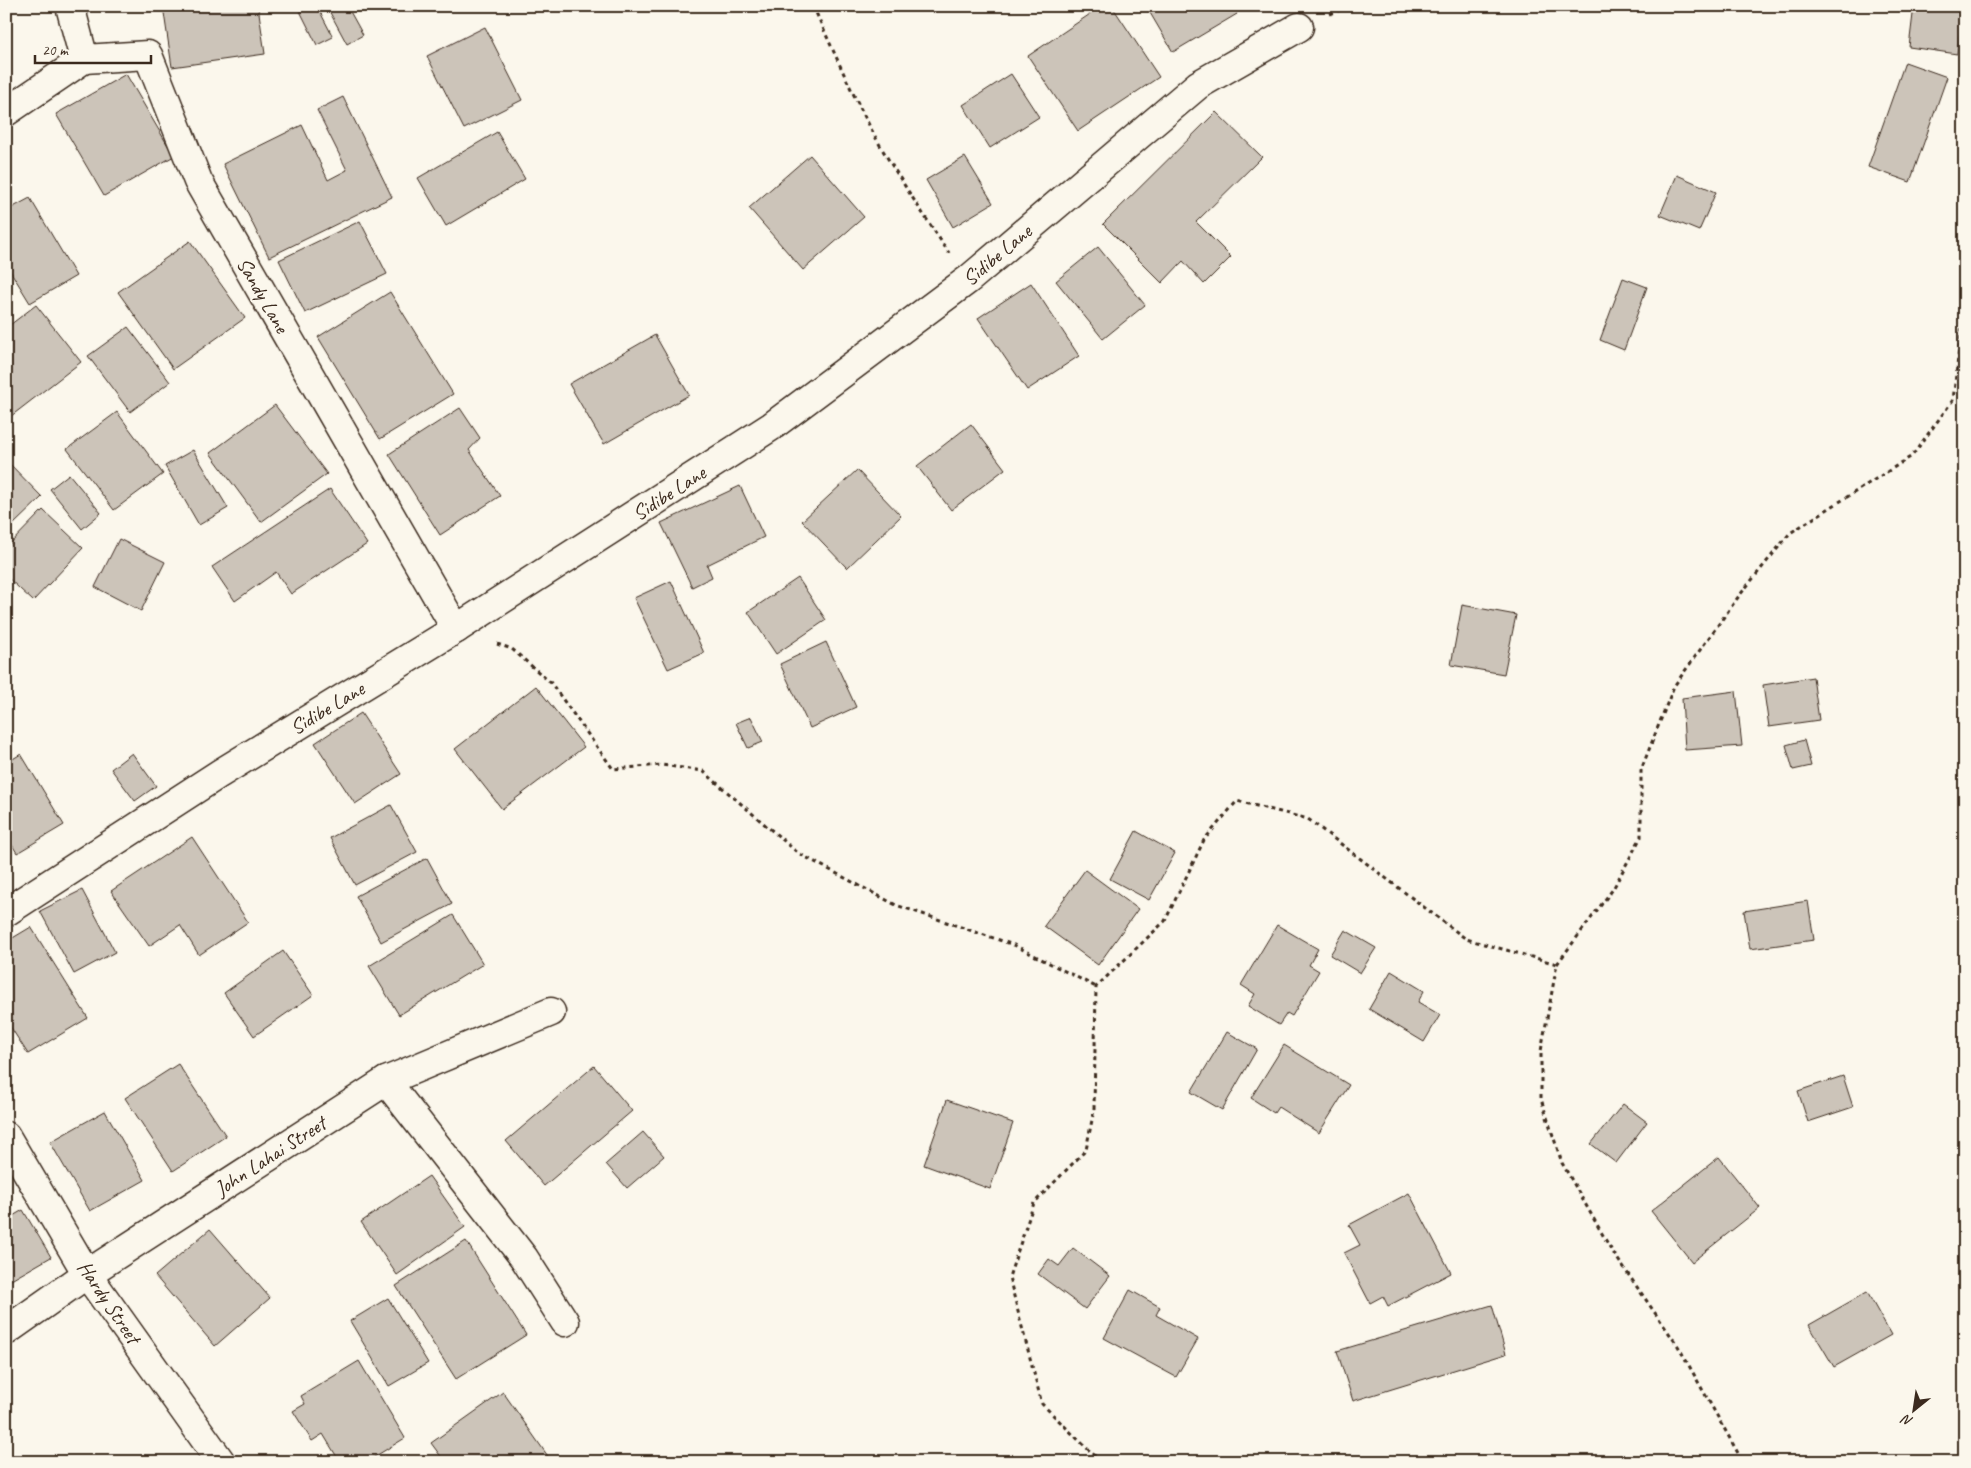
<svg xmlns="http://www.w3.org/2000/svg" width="1971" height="1468" font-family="Caveat,sans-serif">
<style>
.building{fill:#ccc4b9;stroke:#3b2a1e}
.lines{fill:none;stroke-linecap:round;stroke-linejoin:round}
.minor-casing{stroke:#3b2a1e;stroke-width:31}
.path{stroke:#3b2a1e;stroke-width:3;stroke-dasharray:4 4;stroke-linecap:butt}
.minor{stroke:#fbf7ec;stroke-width:28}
.labels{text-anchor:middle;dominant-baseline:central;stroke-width:4;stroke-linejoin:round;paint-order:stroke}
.street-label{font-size:21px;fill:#3b2a1e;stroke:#fbf7ec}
</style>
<rect width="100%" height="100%" fill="#fbf7ec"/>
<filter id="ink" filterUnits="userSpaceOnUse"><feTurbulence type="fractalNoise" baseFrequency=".02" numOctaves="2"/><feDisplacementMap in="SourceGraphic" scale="10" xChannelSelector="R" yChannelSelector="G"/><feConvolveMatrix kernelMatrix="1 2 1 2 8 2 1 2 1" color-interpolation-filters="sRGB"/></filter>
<g filter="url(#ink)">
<g class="building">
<polygon points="163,6 258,6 265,54 172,67"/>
<polygon points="309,6 317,6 333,37 317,45 300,11"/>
<polygon points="328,6 347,6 363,35 347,44 327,7"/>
<polygon points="1102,6 1112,6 1159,77 1078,131 1028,56"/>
<polygon points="1146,6 1232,6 1237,14 1173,52"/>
<polygon points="1914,6 1963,6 1957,54 1909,47"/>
<polygon points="485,27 522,100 464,129 427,56"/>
<polygon points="1905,62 1947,77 1910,182 1868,167"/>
<polygon points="126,74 174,156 104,196 56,114"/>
<polygon points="1011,74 1039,117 990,148 963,105"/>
<polygon points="343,97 392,197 269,257 223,164 302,125 328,180 347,170 317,110"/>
<polygon points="1216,112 1262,157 1196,222 1231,257 1204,284 1183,261 1162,283 1103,224"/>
<polygon points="497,132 525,179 446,226 418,178"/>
<polygon points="810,155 864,217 803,270 749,208"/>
<polygon points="965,157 993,203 953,227 926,180"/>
<polygon points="1677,175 1716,192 1699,231 1660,215"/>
<polygon points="30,198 76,276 30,303 6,264 6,211"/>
<polygon points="360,221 387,274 305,313 279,260"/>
<polygon points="190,241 245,318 173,369 118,292"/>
<polygon points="1098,247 1145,305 1103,339 1056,281"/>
<polygon points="1623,278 1647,287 1624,350 1600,340"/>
<polygon points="1031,283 1079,356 1027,390 978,318"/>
<polygon points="390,292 453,394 380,439 318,337"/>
<polygon points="36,305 81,362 6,420 6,328"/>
<polygon points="128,327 170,382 130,412 88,356"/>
<polygon points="655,335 689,395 604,444 569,384"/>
<polygon points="275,405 327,474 261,522 210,453"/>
<polygon points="460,408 480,438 469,450 500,496 440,535 389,454"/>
<polygon points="117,412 163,474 114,510 67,449"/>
<polygon points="971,424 1005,469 951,510 917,466"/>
<polygon points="193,450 228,508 199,525 165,466"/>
<polygon points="6,460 42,497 12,526 6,520"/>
<polygon points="857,470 901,516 847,568 802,521"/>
<polygon points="69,474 101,513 82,529 50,489"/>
<polygon points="740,486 764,537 707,565 712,577 692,587 661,523"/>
<polygon points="330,489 367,544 291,594 276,572 235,601 212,567"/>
<polygon points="43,510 83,548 33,601 6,576 6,548"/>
<polygon points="119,539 165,562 141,611 95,587"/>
<polygon points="798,578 826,620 776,654 748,612"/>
<polygon points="671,581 704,653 668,669 634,598"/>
<polygon points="1462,605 1516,615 1504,674 1451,665"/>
<polygon points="826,642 856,707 810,728 780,664"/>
<polygon points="1813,677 1819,720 1769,727 1763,685"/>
<polygon points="536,686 584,747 502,809 455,749"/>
<polygon points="1736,691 1742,746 1685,750 1682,698"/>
<polygon points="361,713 401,774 355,804 315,743"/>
<polygon points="751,717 763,742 748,748 736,723"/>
<polygon points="1804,740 1811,766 1793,770 1786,745"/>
<polygon points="132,753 156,786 135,801 111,769"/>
<polygon points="21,754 64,825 17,853 6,835 6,763"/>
<polygon points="391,805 417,852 355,885 330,838"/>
<polygon points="1136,831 1175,853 1149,900 1110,879"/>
<polygon points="192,837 248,922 199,955 180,925 149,946 111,891"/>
<polygon points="427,858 452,904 381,942 356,896"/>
<polygon points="1085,870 1138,909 1098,965 1044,926"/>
<polygon points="82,890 115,952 74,974 40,911"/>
<polygon points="1808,901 1814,940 1750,949 1744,911"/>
<polygon points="453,915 483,964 399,1015 369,966"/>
<polygon points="1277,925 1318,949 1309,965 1319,971 1292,1016 1287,1013 1279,1025 1248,1006 1255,994 1241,985"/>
<polygon points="31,927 88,1018 28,1054 6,1020 6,942"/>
<polygon points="1345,930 1376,948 1360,973 1330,955"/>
<polygon points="283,951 313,995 254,1036 224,993"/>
<polygon points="1391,971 1424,991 1418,1002 1440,1015 1424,1042 1369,1009"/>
<polygon points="1227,1032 1257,1049 1222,1110 1191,1092"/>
<polygon points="1284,1045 1349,1085 1319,1133 1278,1107 1274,1113 1251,1098"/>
<polygon points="178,1064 226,1136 173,1171 125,1098"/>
<polygon points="594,1066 632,1111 544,1186 506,1141"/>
<polygon points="1843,1076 1853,1107 1808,1122 1798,1091"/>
<polygon points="947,1100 1013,1123 990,1189 924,1165"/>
<polygon points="1623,1104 1647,1122 1616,1163 1591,1144"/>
<polygon points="105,1111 145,1180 90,1211 50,1142"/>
<polygon points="643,1132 664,1156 627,1188 606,1164"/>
<polygon points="1719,1157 1760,1208 1692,1262 1651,1211"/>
<polygon points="429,1176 465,1227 397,1275 361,1222"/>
<polygon points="1409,1193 1451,1273 1388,1306 1383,1296 1370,1303 1344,1253 1360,1245 1349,1225"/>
<polygon points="23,1210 51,1257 6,1283 6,1220"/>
<polygon points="210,1229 270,1298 215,1346 155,1276"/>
<polygon points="466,1241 526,1335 456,1379 396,1286"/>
<polygon points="1073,1248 1110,1276 1085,1309 1038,1274 1049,1259 1059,1266"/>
<polygon points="1130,1290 1160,1307 1156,1315 1198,1339 1176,1377 1104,1338"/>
<polygon points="1867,1292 1891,1335 1834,1367 1809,1325"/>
<polygon points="388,1298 428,1363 389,1386 350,1321"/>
<polygon points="1492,1305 1506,1354 1353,1401 1337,1351"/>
<polygon points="359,1361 405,1438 366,1462 340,1462 323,1434 312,1441 293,1411 305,1404 301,1396"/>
<polygon points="503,1392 552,1462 445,1462 431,1443"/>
</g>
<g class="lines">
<g class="minor-casing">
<g id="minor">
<polyline points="70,6 84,59 148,55 198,181 456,629"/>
<polyline points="6,112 84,59"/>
<polyline points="6,912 219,774 456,629 772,426 969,279 1198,85 1299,27"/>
<polyline points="386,1081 524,1258 565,1322"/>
<polyline points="6,1136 87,1274 221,1462"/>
<polyline points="6,1331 87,1274 386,1081 551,1012"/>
</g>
</g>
<g class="path">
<path d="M813,6C835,54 855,101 881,147C902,183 926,218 949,253"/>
<polyline points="1330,14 1350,6"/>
<polyline points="497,644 512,649 551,683 613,769 662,765 703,771 798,853 896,905 1014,945 1096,987"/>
<polyline points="1557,964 1613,889 1641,837 1641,770 1674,686 1739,596 1790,533 1912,456 1953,400 1965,298"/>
<polyline points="1101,1462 1042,1404 1009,1277 1034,1203 1086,1150 1094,1110 1096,987 1165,921 1204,840 1237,801 1308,819 1466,939 1557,964 1541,1051 1541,1099 1562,1163 1612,1251 1678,1346 1743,1462"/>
</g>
<use href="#minor" class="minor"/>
</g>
</g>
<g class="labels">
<g class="street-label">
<text transform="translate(997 255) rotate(-40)">Sidibe Lane</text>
<text transform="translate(263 295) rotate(60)">Sandy Lane</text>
<text transform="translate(669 493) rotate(-33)">Sidibe Lane</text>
<text transform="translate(327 708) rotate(-31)">Sidibe Lane</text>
<text transform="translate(270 1156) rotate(-33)">John Lahai Street</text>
<text transform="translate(109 1302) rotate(56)">Hardy Street</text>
</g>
</g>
<rect width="1971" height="1468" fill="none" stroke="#fbf7ec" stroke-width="25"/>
<rect x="12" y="12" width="1946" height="1443" fill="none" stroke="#3b2a1e" stroke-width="2" filter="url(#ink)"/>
<g transform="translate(1914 1410) rotate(210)" stroke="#fbf7ec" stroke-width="4" paint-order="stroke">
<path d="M0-4L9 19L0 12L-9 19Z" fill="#3b2a1e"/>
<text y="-8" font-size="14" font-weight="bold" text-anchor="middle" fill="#3b2a1e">N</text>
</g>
<path d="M35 55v8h116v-8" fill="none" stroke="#3b2a1e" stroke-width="2.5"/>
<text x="42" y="55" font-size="15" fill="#3b2a1e" stroke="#fbf7ec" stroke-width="4" paint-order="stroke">20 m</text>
</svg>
